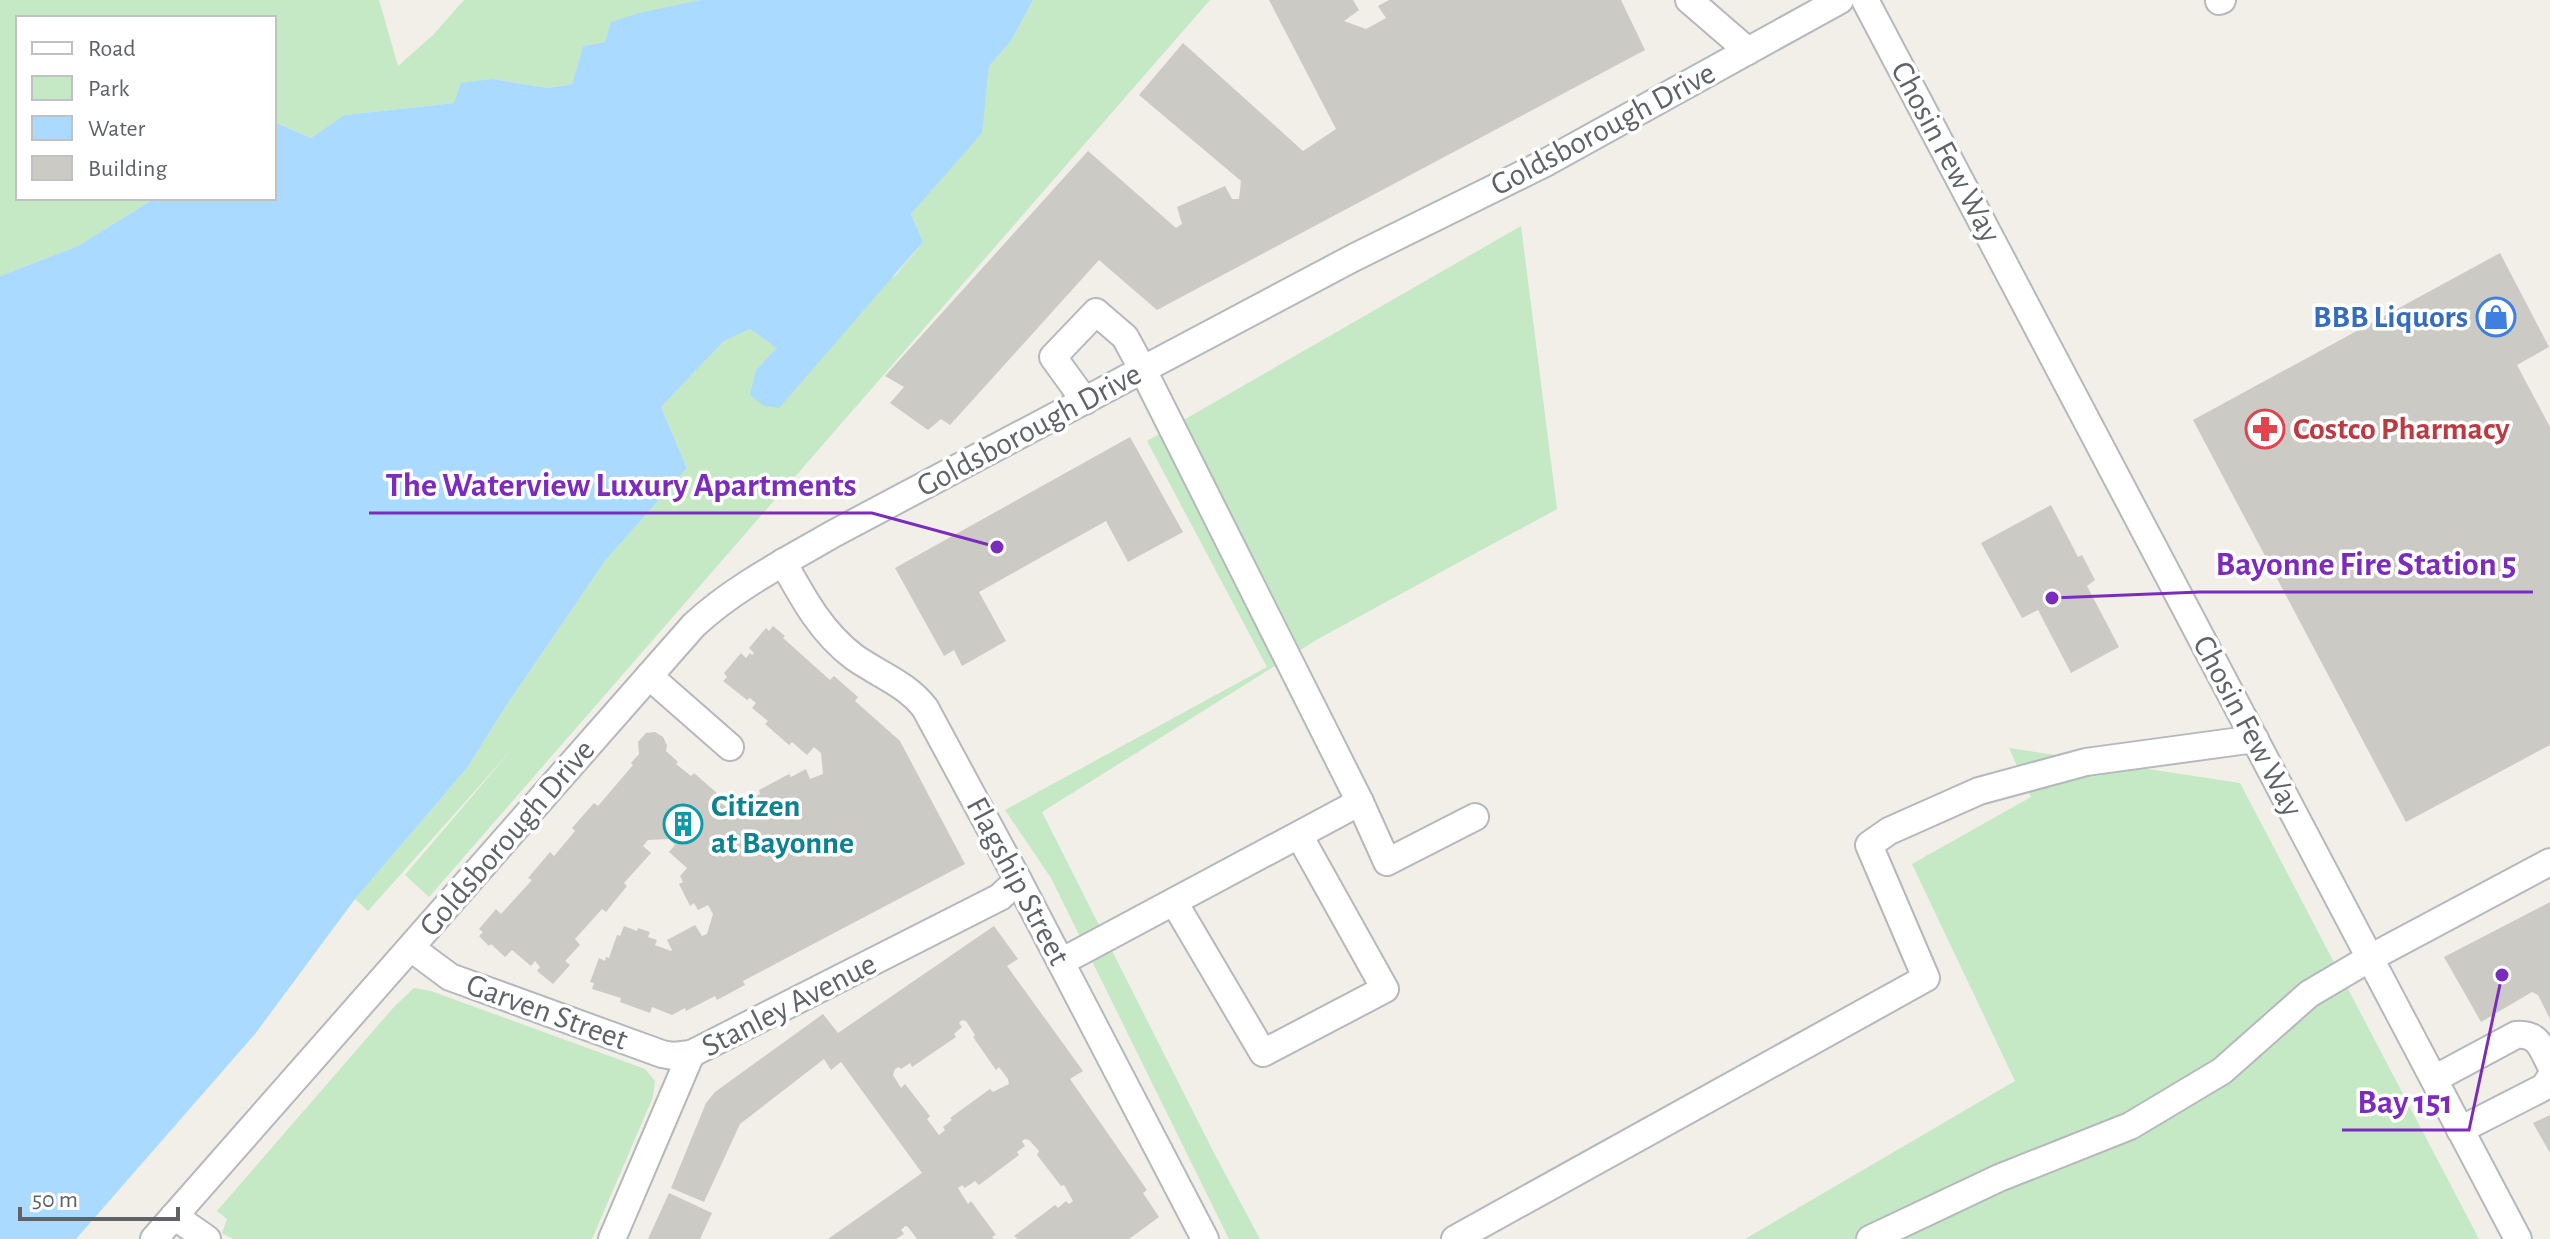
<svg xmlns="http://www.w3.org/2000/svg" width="2550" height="1239" font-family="'Alegreya Sans',sans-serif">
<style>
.green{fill:#c5e8c5}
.water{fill:#aadaff}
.building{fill:#cccac5;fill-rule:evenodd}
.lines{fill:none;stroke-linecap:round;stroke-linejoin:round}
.minor-casing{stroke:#b5b8bc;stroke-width:30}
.minor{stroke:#fff;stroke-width:26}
.labels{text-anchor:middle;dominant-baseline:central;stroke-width:7;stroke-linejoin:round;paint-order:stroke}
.street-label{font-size:32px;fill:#5f6368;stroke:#fff}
.shop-label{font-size:32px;font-weight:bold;fill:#366cbe;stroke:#fff;text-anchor:end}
.health-label{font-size:32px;font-weight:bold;fill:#be3a42;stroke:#fff;text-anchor:start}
.culture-label{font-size:32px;font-weight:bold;fill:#0d838f;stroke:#fff;text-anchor:start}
.leader{fill:none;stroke:#7b2cbf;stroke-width:3}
.callout-dot{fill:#7b2cbf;stroke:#fff;stroke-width:3}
.callout-label{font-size:34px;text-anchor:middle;font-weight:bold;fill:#7b2cbf;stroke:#fff;stroke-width:7;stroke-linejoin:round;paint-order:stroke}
</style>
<rect width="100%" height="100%" fill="#f1efe8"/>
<g class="green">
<polygon points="0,0 379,0 398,66 433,35 464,0 700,0 605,42 583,46 572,84 548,88 493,79 454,103 346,115 311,138 277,123 274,124 274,18 18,18 18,198 155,198 78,246 0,276"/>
<polygon points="1033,0 1210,0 429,897 405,875 514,747 368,911 355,899 467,768 506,706 605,561 687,468 661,407 724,341 750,329 776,348 756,370 896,275 923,242 911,214 981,133 989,66 1011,41"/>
<polygon points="1521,226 1557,509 1318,639 1042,812 1214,1153 1260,1239 1229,1239 1051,878 1005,810 1267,667 1147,441"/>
<polygon points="2009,748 2240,783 2479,1239 1745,1239 2015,1081 1912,864 2031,797"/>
<polygon points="414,988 431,991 645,1069 655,1081 653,1097 592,1239 233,1239 222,1233 227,1219 217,1211 393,1008"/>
</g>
<polygon class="water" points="700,0 1033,0 1011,41 989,66 982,133 911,214 923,242 779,408 764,406 750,395 756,370 776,348 750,329 724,341 661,407 687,468 605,561 506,706 467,768 355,899 255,1034 76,1239 0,1239 0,276 78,246 155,198 274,198 274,124 277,123 311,138 345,115 454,103 461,83 493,79 548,88 572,84 583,46 605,42 611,22 640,13"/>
<g class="building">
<polygon points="1269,0 1353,0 1359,10 1344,21 1366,29 1386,18 1378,6 1389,0 1621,0 1645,50 1157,310 1099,260 950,425 941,419 928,430 890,403 904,387 885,376 1088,151 1176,228 1182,224 1177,207 1225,186 1232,199 1239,199 1241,181 1139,95 1183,43 1303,151 1336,129"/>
<polygon points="2500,253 2549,347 2517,365 2550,427 2550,745 2406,822 2193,420"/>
<polygon points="1130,437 1183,532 1128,562 1106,521 979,592 1006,641 962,666 954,650 944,656 895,568"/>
<polygon points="2051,505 2078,557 2082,555 2095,580 2087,586 2119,647 2071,673 2038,610 2022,618 1981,543"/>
<polygon points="773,626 785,636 783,638 830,680 834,676 858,697 855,701 900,741 965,864 743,981 745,985 717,1000 715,996 686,1011 685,1008 672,1015 652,1007 650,1013 620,1002 621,998 592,989 594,983 590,982 599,958 605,961 606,957 609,958 617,935 620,936 624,926 637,931 638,928 650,932 648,937 657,940 655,945 671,951 672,950 667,940 695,925 702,936 707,934 713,914 708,905 698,910 694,903 690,906 679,884 683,882 680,876 687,868 669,852 675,845 669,839 648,840 643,846 651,853 624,883 627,886 606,912 602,909 575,939 580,945 565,961 570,965 553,984 537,971 540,967 535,961 531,966 512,950 505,957 491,944 489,946 479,936 483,932 479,929 496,909 501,914 532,880 528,878 550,852 554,856 575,831 572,828 594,803 598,806 633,765 631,763 639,754 638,742 646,733 655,732 663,737 667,745 666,751 678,762 676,764 691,776 694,773 718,794 715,798 731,811 727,814 734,819 750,810 746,801 760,794 759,790 789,774 791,777 806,769 810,779 823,774 821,753 814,747 807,755 792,742 789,745 765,724 768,721 752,708 756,703 750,698 747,700 723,681 727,677 724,673 741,653 746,658 750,653 752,655 754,653 749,648 766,628 769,631"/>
<polygon points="2550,902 2550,1019 2538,995 2532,992 2481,1022 2444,957"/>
<path d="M994,926L1018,959L1007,966L1083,1071L1070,1079L1147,1190L1143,1193L1159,1217L1129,1239H1018L1014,1236L1055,1205L1058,1208L1066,1201L1069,1204L1073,1201L1064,1185L1061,1186L1037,1155L1039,1151L1029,1140L1025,1139L1022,1141L1025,1146L1017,1152L1019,1155L979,1185L975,1181L965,1188L962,1185L958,1188L968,1204L971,1201L996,1235L992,1237L994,1239H917L908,1227L905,1226L901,1230L904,1234L896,1239H828L922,1173L841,1062L831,1070L824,1059L740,1124L704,1202L671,1188L706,1103L715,1092L823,1014L838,1033ZM962,1020L966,1021L975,1035L973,1037L996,1070L999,1067L1008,1079L1009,1084L993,1092L990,1089L950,1118L952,1120L943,1127L945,1130L939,1135L927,1119L930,1116L905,1084L901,1088L893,1075L895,1069L899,1067L901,1069L910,1063L912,1067L956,1037L954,1034L962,1027L959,1023Z"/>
<polygon points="2550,1115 2550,1153 2533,1123"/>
<polygon points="669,1193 712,1213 700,1239 648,1239"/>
</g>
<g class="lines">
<g class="minor-casing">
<g id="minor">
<polyline points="1689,0 1748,51"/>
<polyline points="1865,0 2518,1239"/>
<polyline points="2219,1 2222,0"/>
<polyline points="1085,401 1053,357 1096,312 1125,337 1143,370 1360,802 1387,862 1475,817"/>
<path d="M783,562C803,598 821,632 854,657C878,674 907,684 925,708L1018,880L1205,1239"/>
<polyline points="649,676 730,747"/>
<polyline points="1174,902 1263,1053 1385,989 1299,835"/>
<polyline points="411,948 450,977 662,1054 673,1056 691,1054"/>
<polyline points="1061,962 1360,802"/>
<path d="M2434,1079L2516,1035C2538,1033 2541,1047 2550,1064"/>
<polyline points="2460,1130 2544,1087 2550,1078"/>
<polyline points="174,1216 207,1239"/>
<path d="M154,1239L694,625C735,587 785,562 833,534L1353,258L1545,163L1840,0"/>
<polyline points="612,1239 691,1054 1000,897 1018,880"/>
<polyline points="1455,1239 1926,978 1869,845 1889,831 1979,791 2086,762 2255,739"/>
<polyline points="1870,1239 1999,1178 2130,1126 2222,1071 2309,994 2370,958 2550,862"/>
</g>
</g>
<use href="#minor" class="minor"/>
</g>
<defs>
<g id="shop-ring" transform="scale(2)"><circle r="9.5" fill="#fff" stroke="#3f7fe0" stroke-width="1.5"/><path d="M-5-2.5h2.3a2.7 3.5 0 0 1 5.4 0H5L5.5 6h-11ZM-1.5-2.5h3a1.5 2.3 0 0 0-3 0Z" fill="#3f7fe0"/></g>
<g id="pharmacy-ring" transform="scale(2)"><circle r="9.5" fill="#fff" stroke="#e0444e" stroke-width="1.5"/><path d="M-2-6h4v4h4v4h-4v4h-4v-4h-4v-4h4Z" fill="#e0444e"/></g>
<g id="building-ring" transform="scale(2)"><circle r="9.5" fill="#fff" stroke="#0f9aa8" stroke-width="1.5"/><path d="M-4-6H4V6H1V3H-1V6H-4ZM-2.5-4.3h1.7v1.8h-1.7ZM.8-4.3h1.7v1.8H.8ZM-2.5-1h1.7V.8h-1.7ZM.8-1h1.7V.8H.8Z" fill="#0f9aa8"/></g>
</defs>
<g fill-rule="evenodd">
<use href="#shop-ring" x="2496" y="317"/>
<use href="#pharmacy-ring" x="2265" y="429"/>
<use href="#building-ring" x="683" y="824"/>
</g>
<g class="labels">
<g class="street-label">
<text transform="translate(1603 129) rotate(-28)">Goldsborough Drive</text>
<text transform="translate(1946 152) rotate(62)">Chosin Few Way</text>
<text transform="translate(1029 430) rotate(-28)">Goldsborough Drive</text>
<text transform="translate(2248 726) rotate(62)">Chosin Few Way</text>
<text transform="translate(507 838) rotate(-49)">Goldsborough Drive</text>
<text transform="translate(1018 881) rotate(62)">Flagship Street</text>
<text transform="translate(789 1005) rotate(-27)">Stanley Avenue</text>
<text transform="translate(547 1012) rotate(20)">Garven Street</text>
</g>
<g class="shop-label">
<text x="2468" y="317">BBB Liquors</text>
</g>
<g class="health-label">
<text x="2293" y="429">Costco Pharmacy</text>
</g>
<g class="culture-label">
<text x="711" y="806">Citizen<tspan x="711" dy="37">at Bayonne</tspan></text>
</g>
</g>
<path class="leader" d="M997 547L872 513H369M2052 598L2200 592H2533M2502 975L2469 1130H2342"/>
<g class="callout-dot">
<circle cx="997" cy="547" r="8"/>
<circle cx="2052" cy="598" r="8"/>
<circle cx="2502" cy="975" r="8"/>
</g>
<g class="callout-label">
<text x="621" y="496">The Waterview Luxury Apartments</text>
<text x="2366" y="575">Bayonne Fire Station 5</text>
<text x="2405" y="1113">Bay 151</text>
</g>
<rect x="16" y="16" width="260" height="184" fill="#ffffff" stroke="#bfc1c3" stroke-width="2"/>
<rect x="32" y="42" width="40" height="12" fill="#ffffff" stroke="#bfc1c3" stroke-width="2"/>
<text x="88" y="56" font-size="24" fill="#5f6368">Road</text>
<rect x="32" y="76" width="40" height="24" fill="#c5e8c5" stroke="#bfc1c3" stroke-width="2"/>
<text x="88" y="96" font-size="24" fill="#5f6368">Park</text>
<rect x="32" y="116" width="40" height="24" fill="#aadaff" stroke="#bfc1c3" stroke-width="2"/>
<text x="88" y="136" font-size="24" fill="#5f6368">Water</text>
<rect x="32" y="156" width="40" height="24" fill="#cccac5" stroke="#bfc1c3" stroke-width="2"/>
<text x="88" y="176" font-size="24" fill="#5f6368">Building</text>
<path d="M20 1207v12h158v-12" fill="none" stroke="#5f6368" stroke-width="4"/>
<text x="32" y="1207" font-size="24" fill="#5f6368" stroke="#ffffff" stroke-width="6" paint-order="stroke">50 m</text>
</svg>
